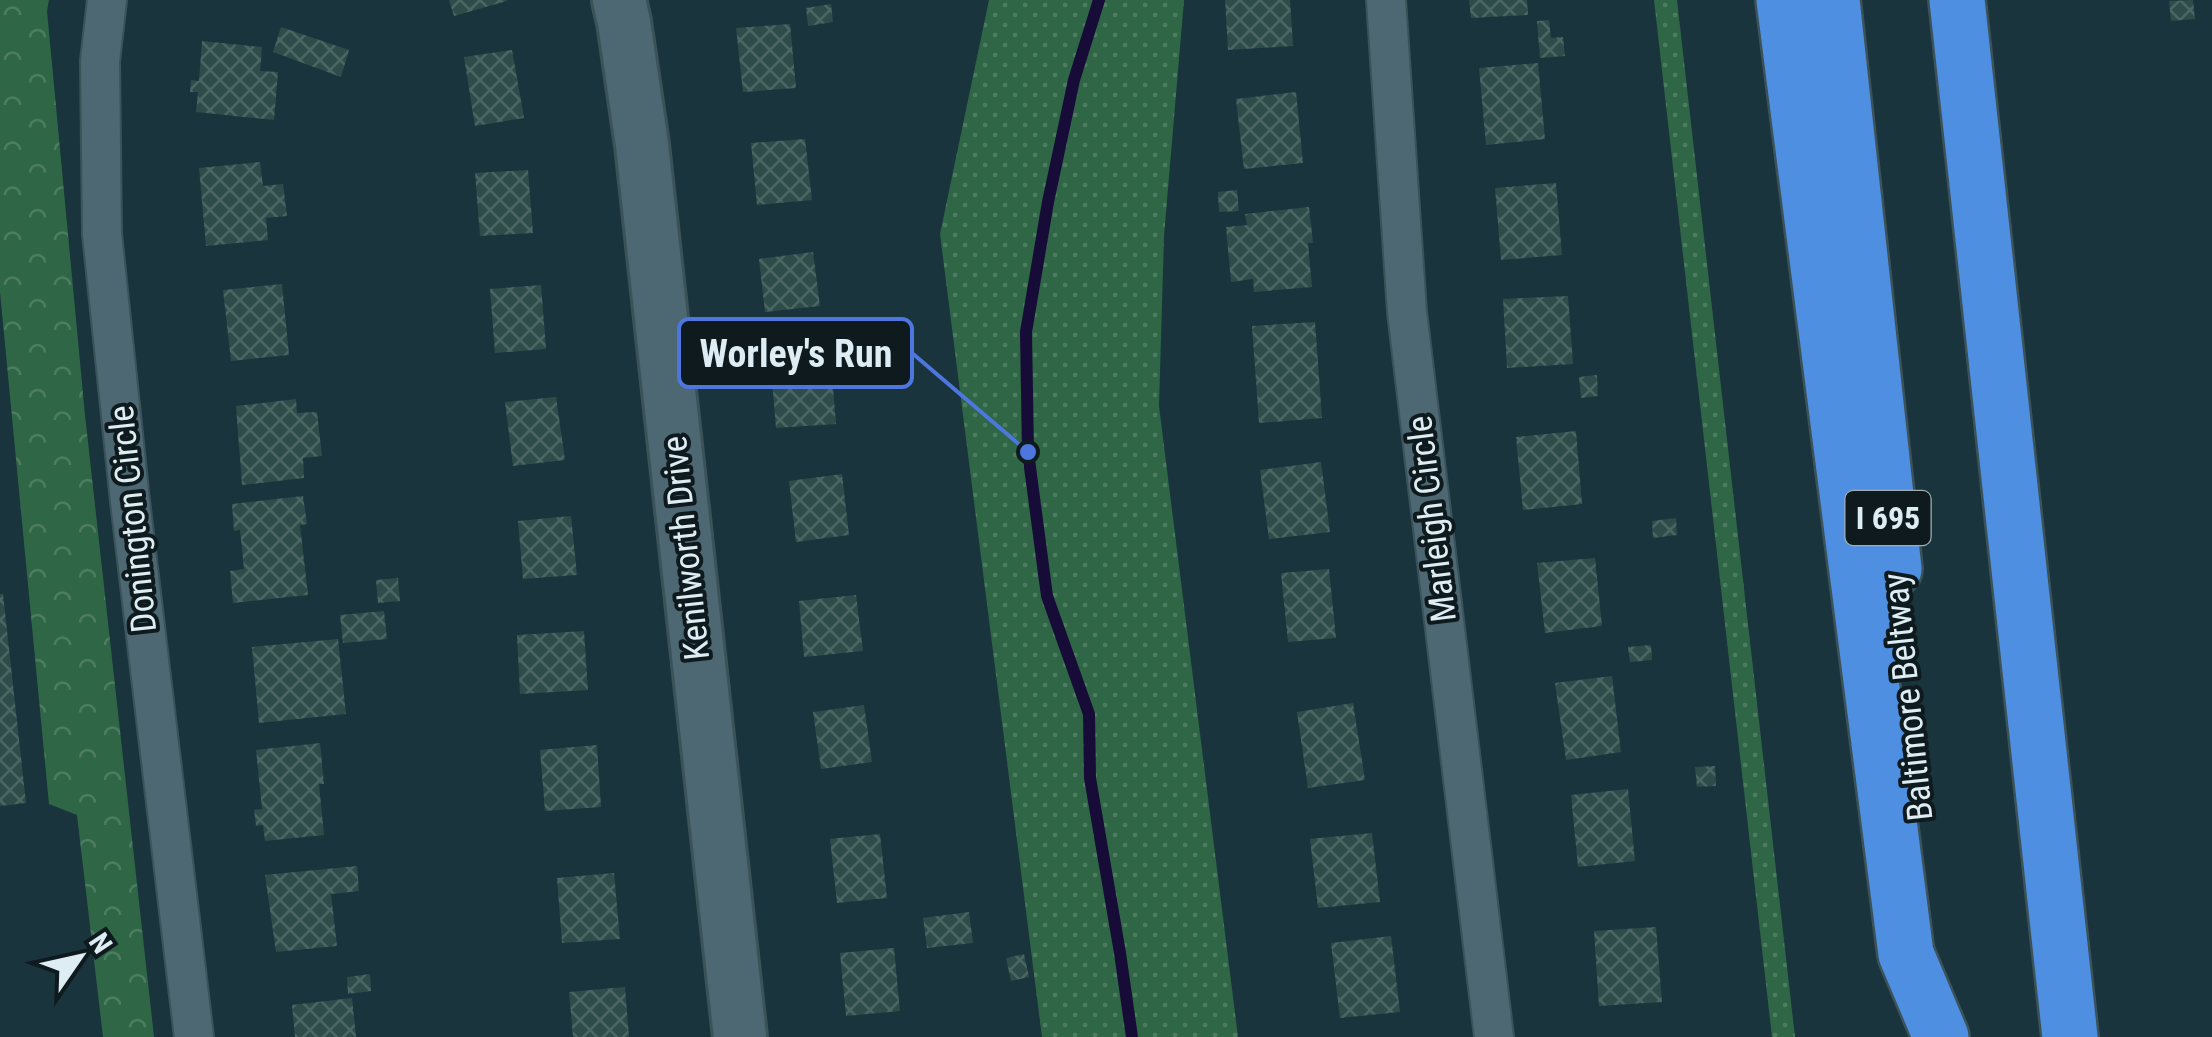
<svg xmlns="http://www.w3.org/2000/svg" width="2212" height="1037" font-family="'Roboto Condensed',sans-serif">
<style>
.forest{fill:url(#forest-crowns)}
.park{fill:url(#park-dots)}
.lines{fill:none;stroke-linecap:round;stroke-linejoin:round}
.stream{stroke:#170c38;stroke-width:12}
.building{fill:url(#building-cross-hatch)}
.street-casing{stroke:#3b5259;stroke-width:42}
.secondary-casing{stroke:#3b5259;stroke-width:58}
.highway-casing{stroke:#3b5259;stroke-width:60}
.street{stroke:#4d6872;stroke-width:38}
.secondary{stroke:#4d6872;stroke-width:52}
.highway{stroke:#4f8fe1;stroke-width:55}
.labels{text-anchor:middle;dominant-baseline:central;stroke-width:8;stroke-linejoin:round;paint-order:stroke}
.shield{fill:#0e1a1e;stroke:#a0aeb3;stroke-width:2.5}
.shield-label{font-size:32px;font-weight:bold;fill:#deedf3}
.street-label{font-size:35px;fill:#deedf3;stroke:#0e1a1e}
.leader{fill:none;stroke:#4d76df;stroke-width:4}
.callout-dot{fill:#4d76df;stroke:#0e1a1e;stroke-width:4}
.callout{fill:#0e1a1e;stroke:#4d76df;stroke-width:4}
.callout-label{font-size:38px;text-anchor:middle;font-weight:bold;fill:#deedf3}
</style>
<defs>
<pattern id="forest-crowns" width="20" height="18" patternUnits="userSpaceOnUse" patternTransform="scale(2.5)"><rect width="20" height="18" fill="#2f6645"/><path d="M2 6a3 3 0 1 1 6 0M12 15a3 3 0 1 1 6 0" fill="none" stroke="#4d7c60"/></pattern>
<pattern id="park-dots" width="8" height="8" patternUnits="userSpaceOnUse" patternTransform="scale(2.5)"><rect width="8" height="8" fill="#2f6645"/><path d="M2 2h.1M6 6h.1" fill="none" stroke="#4d7c60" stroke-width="1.8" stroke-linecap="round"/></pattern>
<pattern id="building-cross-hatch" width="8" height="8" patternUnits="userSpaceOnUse" patternTransform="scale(2.5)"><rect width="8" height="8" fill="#2e4c49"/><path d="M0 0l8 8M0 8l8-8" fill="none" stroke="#4c6664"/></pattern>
</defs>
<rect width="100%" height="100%" fill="#19343d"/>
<polygon class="forest" points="0,0 49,0 47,11 85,415 154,1037 103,1037 77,815 49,804 0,292"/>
<g class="park">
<polygon points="989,0 1184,0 1164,236 1159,406 1238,1037 1042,1037 940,234"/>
<polygon points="1654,0 1677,0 1795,1037 1772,1037"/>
</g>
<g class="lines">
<polyline class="stream" points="1099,0 1074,80 1048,202 1026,332 1028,452 1047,596 1089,714 1090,778 1120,953 1132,1037"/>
</g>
<g class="building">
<polygon points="449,0 507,0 507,1 454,16"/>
<polygon points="1225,0 1290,0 1293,46 1228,50"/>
<polygon points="1469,0 1527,0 1528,15 1471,18"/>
<polygon points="2193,0 2195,19 2171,21 2169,1"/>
<polygon points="831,4 833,22 808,26 806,8"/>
<polygon points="1549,20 1551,38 1563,37 1565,56 1540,58 1537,21"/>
<polygon points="790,24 796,88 743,92 736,28"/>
<polygon points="281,27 349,50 341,77 273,52"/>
<polygon points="202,41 262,47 260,71 278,72 274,120 196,112 198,92 190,92 191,80 199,81"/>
<polygon points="512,50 524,118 475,126 464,57"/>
<polygon points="1538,63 1545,139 1486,145 1479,68"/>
<polygon points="1296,92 1303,163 1244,169 1236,99"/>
<polygon points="805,139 812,200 757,205 751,143"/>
<polygon points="260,162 263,186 283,184 287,216 266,218 268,240 206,246 199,168"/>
<polygon points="528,170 533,233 480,236 475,173"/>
<polygon points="1556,183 1562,255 1501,260 1495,188"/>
<polygon points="1237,190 1239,211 1219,212 1218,192"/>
<polygon points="1309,207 1313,243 1308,243 1312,287 1254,292 1253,279 1231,282 1226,227 1247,225 1245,214"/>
<polygon points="813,252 820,306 765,312 759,259"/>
<polygon points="282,284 289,355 231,361 223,290"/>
<polygon points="541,285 546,349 495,353 490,289"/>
<polygon points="1568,296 1573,364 1507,368 1503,299"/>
<polygon points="1315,322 1322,418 1259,423 1252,326"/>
<polygon points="831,363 836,424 776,428 771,368"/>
<polygon points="1597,375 1598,396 1581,398 1579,377"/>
<polygon points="556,397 565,460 513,466 505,402"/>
<polygon points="296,399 297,413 317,412 322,456 303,458 304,478 242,485 236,406"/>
<polygon points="1576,431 1582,504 1523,510 1516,437"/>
<polygon points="1321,462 1330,532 1269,539 1260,470"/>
<polygon points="842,474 849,535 796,542 789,481"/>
<polygon points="303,496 307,524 300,525 308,595 233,603 230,571 244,569 240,530 234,531 232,504"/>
<polygon points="571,516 577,575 523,579 518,521"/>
<polygon points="1676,518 1677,535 1653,538 1652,521"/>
<polygon points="1595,558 1602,626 1545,633 1537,563"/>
<polygon points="1329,569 1336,638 1288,642 1281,573"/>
<polygon points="398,578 400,601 378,603 376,580"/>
<polygon points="0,594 3,594 26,803 0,806"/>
<polygon points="856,595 863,651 804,657 799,601"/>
<polygon points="384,611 387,639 343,643 340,615"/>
<polygon points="584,631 588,690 520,694 517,635"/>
<polygon points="338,639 346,714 259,723 252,647"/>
<polygon points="1651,645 1652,660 1630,662 1628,647"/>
<polygon points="1612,676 1621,752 1566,760 1555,683"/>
<polygon points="1353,703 1365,780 1308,788 1297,712"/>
<polygon points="864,705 872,762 821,769 813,712"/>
<polygon points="320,743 324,784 319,784 324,835 265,841 263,825 256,826 254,810 262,809 256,750"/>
<polygon points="597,745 601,807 545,811 540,750"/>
<polygon points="1715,766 1716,786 1697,787 1695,767"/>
<polygon points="1628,789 1635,861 1578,867 1571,795"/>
<polygon points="1372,833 1380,902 1318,908 1310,839"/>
<polygon points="880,834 887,898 837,903 830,839"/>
<polygon points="357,866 359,891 331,894 337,946 276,952 265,875"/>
<polygon points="614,873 620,939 562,943 557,878"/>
<polygon points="969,912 973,943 927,948 923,918"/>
<polygon points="1656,927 1662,1002 1599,1006 1594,931"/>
<polygon points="1391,936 1400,1012 1340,1018 1331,943"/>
<polygon points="894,948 900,1011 846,1016 840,953"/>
<polygon points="1024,954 1029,977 1011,981 1006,958"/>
<polygon points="370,974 371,991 348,994 347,977"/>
<polygon points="625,987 629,1037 573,1037 569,992"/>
<polygon points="352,998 356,1037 295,1037 292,1005"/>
</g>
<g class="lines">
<g class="street-casing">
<g id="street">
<polyline points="107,0 100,61 102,234 130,501 194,1037"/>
<polyline points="1386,0 1407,312 1494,1037"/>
</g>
</g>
<g class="secondary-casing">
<polyline id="secondary" points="619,0 624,22 642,145 740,1037"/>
</g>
<g class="highway-casing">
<g id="highway">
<polyline points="1784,0 1906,954 1941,1037"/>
<polyline points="1832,0 1894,569"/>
<polyline points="1957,0 2070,1037"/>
</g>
</g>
<use href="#street" class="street"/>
<use href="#secondary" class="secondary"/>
<use href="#highway" class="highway"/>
</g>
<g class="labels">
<rect class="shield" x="1845.5" y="491" width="85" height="54" rx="8"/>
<g class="shield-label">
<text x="1888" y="518">I 695</text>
</g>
<g class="street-label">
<text transform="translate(133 519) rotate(-96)">Donington Circle</text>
<text transform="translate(1432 519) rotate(-97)">Marleigh Circle</text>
<text transform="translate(686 548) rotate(-96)">Kenilworth Drive</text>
<text transform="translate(1908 697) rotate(-96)">Baltimore Beltway</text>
</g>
</g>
<path class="leader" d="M1028 452L912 353"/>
<circle class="callout-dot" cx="1028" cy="452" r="10"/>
<rect class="callout" x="679" y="319" width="233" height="68" rx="10"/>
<g class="callout-label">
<text x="796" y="367">Worley's Run</text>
</g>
<g transform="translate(80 957) rotate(56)" stroke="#0e1a1e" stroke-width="8" paint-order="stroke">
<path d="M0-8L18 38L0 25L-18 38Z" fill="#deedf3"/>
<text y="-15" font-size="28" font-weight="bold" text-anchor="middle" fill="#deedf3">N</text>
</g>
</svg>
